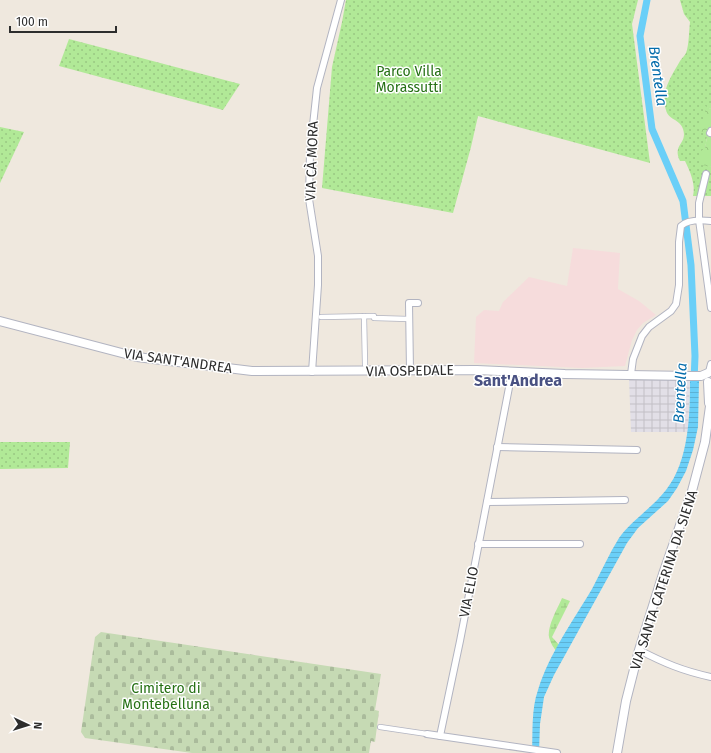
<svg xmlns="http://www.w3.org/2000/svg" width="711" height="753" font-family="'Fira Sans',sans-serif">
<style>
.industrial{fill:url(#industrial-grid)}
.medical{fill:#f6dcdc}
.grass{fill:url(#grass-dots)}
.forest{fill:url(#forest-crowns)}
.wetland{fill:url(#wetland-marsh)}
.cemetery{fill:url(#cemetery-stones)}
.water{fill:url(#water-rules)}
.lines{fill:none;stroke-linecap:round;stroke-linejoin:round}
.canal{stroke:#6acff8;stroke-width:7}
.pedestrian-casing{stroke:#b2b4c1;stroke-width:6}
.minor-casing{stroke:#b2b4c1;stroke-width:8}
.tertiary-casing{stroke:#b2b4c1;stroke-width:10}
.pedestrian{stroke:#fff;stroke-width:4.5}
.minor{stroke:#fff;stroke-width:6}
.tertiary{stroke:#fff;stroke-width:8}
.labels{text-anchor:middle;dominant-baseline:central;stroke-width:3;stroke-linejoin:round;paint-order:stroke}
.park-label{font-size:14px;fill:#267115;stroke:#fff}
.street-label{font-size:14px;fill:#2d2d2d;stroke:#fff}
.water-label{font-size:15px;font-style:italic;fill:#036cab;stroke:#fff}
.quarter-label{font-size:16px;font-weight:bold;fill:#495182;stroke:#fff}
</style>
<defs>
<pattern id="industrial-grid" width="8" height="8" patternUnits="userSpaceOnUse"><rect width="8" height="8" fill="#e2dfe7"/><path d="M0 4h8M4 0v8" fill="none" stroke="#c2c0c6"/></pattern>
<pattern id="grass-dots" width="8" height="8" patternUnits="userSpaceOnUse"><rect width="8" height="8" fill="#b1e997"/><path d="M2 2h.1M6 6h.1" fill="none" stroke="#99c882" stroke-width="1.8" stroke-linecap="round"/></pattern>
<pattern id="forest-crowns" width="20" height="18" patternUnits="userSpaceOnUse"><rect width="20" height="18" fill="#b1e997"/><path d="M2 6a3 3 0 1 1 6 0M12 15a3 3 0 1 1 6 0" fill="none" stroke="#99c882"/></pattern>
<pattern id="wetland-marsh" width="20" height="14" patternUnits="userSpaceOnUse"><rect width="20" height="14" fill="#b1e997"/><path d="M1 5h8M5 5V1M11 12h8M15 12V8" fill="none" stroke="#99c882"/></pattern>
<pattern id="cemetery-stones" width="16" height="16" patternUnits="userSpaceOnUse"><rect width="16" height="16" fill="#c6dab4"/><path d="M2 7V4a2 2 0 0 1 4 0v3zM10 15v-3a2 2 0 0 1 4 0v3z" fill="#aabb9b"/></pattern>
<pattern id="water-rules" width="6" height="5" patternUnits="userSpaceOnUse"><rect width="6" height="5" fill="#6acff8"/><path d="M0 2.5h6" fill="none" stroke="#5cb2d5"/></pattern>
</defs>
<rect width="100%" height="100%" fill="#efe8de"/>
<polygon class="industrial" points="629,379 690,380 688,432 631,432"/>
<polygon class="medical" points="573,248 620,253 618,289 639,301 656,315 643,323 637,330 632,340 625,366 582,368 474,363 476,317 484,310 499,311 503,302 529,277 567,286"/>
<g class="grass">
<polygon points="346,0 638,0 632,24 650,163 478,116 471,147 453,213 322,188 332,67 342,22"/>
<path d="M680,0H711V109L705,107L707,137L705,149L706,165L711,167V196H693C696,185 690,171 685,161H680C672,144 688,144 683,129C680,119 668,120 666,110C660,92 672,75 680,61C682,58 685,55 686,53C689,46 689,30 690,22L684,14Z"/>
<polygon points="69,39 240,84 223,110 59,66"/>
<polygon points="0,127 24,132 0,183"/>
<polygon points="0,442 70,442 68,468 0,469"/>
</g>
<polygon class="forest" points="705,106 711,109 711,167 702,165 700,159 702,150 705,148 707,137 706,133 700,131 697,125 705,118"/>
<path class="wetland" d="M562,598L570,601L552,637L560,646L556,651C554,648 551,644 550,640C545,629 558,608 562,598Z"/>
<polygon class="cemetery" points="101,632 381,674 375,710 379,711 375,742 371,741 369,753 192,753 85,738 81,732 95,637"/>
<path class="water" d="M690,380L699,381L698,427L693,450L686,471L677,488L668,501L638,528L627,543L554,675L544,697L540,724L539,753H532C533,732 531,710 538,690C549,654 573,621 592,589C601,572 609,554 619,538C632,520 652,508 666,490C689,461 690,415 690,380Z"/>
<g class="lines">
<polyline class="canal" points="647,0 640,36 652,129 683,201 691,265 695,356 694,381"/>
<g class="pedestrian-casing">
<g id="pedestrian">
<polyline points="364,316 365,365"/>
<polyline points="321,317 374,316 374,318 409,319"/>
<polyline points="380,727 427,734"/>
</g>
</g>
<g class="minor-casing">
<g id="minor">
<polyline points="710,133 711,131"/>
<polyline points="706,174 699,203 699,220 711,308"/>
<polyline points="410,371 409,303 418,303"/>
<polyline points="312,372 318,285 318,256 309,199 310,153 317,88 341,0"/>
<polyline points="709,372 711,364"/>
<path d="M631,374L633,359L642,336L649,327L671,311L676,304L679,285V242L681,226C688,219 702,220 711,221"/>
<polyline points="497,447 637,450"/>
<polyline points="487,502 625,500"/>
<polyline points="478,544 580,544"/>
<path d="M639,650C664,663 683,671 711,677"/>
<polyline points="427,734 557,753"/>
<polyline points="440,736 460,641 512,372"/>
</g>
</g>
<g class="tertiary-casing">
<g id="tertiary">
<polyline points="0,321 137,357 252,371 477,370 565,374 691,376 701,376 708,373"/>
<polyline points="708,382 709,403"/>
<polyline points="617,753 626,701 639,650 663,574 692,491 705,442 711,399"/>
</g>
</g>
<use href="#pedestrian" class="pedestrian"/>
<use href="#minor" class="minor"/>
<use href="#tertiary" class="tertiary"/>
</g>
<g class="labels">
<g class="park-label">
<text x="409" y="71">Parco Villa<tspan x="409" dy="16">Morassutti</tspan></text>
<text x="166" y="688">Cimitero di<tspan x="166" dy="16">Montebelluna</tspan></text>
</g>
<g class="street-label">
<text transform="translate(312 161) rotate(-88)">VIA CÀ MORA</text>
<text transform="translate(178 361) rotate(8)">VIA SANT'ANDREA</text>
<text transform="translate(410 371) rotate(-1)">VIA OSPEDALE</text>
<text transform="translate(664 580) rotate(-72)">VIA SANTA CATERINA DA SIENA</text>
<text transform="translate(469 592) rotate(-79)">VIA ELIO</text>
</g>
<g class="water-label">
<text transform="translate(658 76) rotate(82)">Brentella</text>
<text transform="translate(680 393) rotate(-87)">Brentella</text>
</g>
<g class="quarter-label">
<text x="518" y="380">Sant'Andrea</text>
</g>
</g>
<g transform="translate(28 725) rotate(94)" stroke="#ffffff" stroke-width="3" paint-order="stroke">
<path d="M0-3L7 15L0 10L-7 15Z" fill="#2d2d2d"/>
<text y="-6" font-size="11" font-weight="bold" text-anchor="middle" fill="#2d2d2d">N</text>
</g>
<path d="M10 26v6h106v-6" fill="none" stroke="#2d2d2d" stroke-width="2"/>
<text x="16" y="26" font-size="12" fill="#2d2d2d" stroke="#ffffff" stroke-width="3" paint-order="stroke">100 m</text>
</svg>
